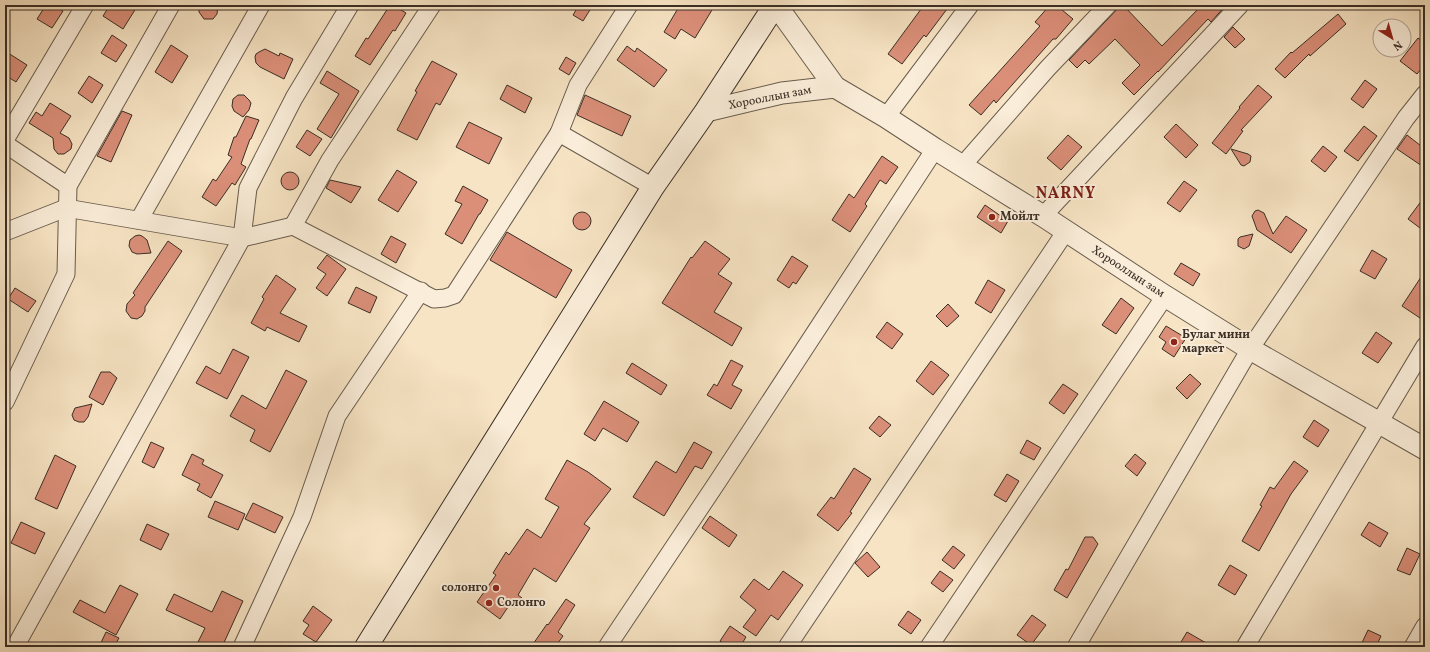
<svg xmlns="http://www.w3.org/2000/svg" width="1430" height="652" font-family="Vollkorn,serif">
<style>
.building{fill:#db8f79;stroke:#3a2e25}
.lines{fill:none;stroke-linecap:round;stroke-linejoin:round}
.minor-casing{stroke:#695c4d;stroke-width:19}
.tertiary-casing{stroke:#695c4d;stroke-width:23}
.secondary-casing{stroke:#3a2e25;stroke-width:24}
.minor{stroke:#faedd9;stroke-width:17}
.tertiary{stroke:#faedd9;stroke-width:21}
.secondary{stroke:#faedd9;stroke-width:22}
.poi-dot{fill:#8f2418;stroke:#faedd9;stroke-width:1.5}
.labels{text-anchor:middle;dominant-baseline:central;stroke-width:4;stroke-linejoin:round;paint-order:stroke}
.street-label{font-size:12px;fill:#3a2e25;stroke:#faedd9}
.poi-label{font-size:12px;font-weight:bold;fill:#3a2e25;stroke:#faedd9;text-anchor:start}
.district-label{font-size:16px;font-weight:bold;letter-spacing:1px;fill:#7a1f14;stroke:#faedd9}
</style>
<rect width="100%" height="100%" fill="#f7e4c4"/>
<filter id="stains"><feTurbulence type="fractalNoise" baseFrequency=".005" numOctaves="4"/><feColorMatrix values="0 0 0 0 .2 0 0 0 0 .09 0 0 0 0 .02 0 0 0 .5 -.17"/></filter>
<radialGradient id="worn" r=".72"><stop offset=".6" stop-color="#630" stop-opacity="0"/><stop offset="1" stop-color="#630" stop-opacity=".3"/></radialGradient>
<g class="building">
<polygon points="46,5 64,5 61,10 63,11 52,28 37,19"/>
<polygon points="110,5 138,5 123,29 103,16"/>
<polygon points="199,5 218,5 217,14 213,19 204,19 199,12"/>
<polygon points="390,5 393,5 406,13 395,31 393,30 370,65 355,56 366,38 368,39"/>
<polygon points="579,5 593,5 583,21 573,15"/>
<polygon points="680,5 715,5 695,38 681,29 675,39 664,32"/>
<polygon points="924,5 950,5 926,37 924,35 902,64 888,54"/>
<polygon points="1050,5 1056,5 1073,19 1056,39 1053,39 996,103 994,100 981,115 969,105 1040,26 1035,22"/>
<polygon points="1121,5 1123,5 1162,46 1202,5 1226,5 1211,22 1208,19 1158,72 1158,71 1134,95 1122,83 1140,65 1115,39 1089,64 1085,60 1077,68 1069,60"/>
<polygon points="1338,14 1346,24 1310,56 1309,54 1285,78 1275,69 1291,52 1292,53"/>
<polygon points="1233,27 1245,39 1235,48 1224,37"/>
<polygon points="112,35 127,45 116,62 101,53"/>
<polygon points="1418,38 1425,43 1425,64 1417,74 1400,61"/>
<polygon points="171,45 188,56 172,83 155,72"/>
<polygon points="627,46 635,52 637,48 667,70 654,87 617,60"/>
<polygon points="265,49 279,56 280,53 293,59 284,79 260,67 256,63 255,57 256,54 259,52"/>
<polygon points="5,51 27,65 16,82 5,75"/>
<polygon points="566,57 576,63 569,75 559,69"/>
<polygon points="432,61 457,74 440,105 436,103 417,140 397,130 417,92 415,91"/>
<polygon points="327,71 359,91 331,138 317,129 339,94 320,83"/>
<polygon points="89,76 103,85 92,103 78,93"/>
<polygon points="1365,80 1377,89 1363,108 1351,99"/>
<polygon points="507,85 532,98 525,113 500,99"/>
<polygon points="1258,85 1272,97 1241,130 1243,131 1226,154 1212,143 1240,108 1239,107"/>
<polygon points="238,95 244,95 249,100 251,103 249,110 243,117 234,111 232,106 233,99"/>
<polygon points="585,95 631,116 622,136 577,115"/>
<polygon points="50,103 71,116 60,133 69,138 72,144 71,149 64,154 58,154 54,149 53,138 29,123 36,112 42,116"/>
<polygon points="122,111 132,115 111,162 97,156"/>
<polygon points="246,116 259,120 251,139 250,139 241,164 246,167 235,185 232,183 216,206 202,197 213,179 216,181 232,157 228,155 234,137 236,137"/>
<polygon points="469,122 502,138 489,164 456,147"/>
<polygon points="1176,124 1198,145 1186,158 1164,137"/>
<polygon points="1364,126 1377,136 1358,161 1344,151"/>
<polygon points="307,130 322,139 310,156 296,147"/>
<polygon points="1068,135 1082,147 1061,170 1047,158"/>
<polygon points="1407,135 1425,149 1425,168 1397,149"/>
<polygon points="1323,146 1337,157 1325,172 1311,161"/>
<polygon points="1231,149 1248,154 1251,156 1250,162 1244,166 1241,165"/>
<polygon points="882,156 898,167 886,184 880,180 865,204 867,206 850,232 832,220 849,194 854,198"/>
<polygon points="397,170 417,182 398,212 378,200"/>
<circle cx="290" cy="181" r="9"/>
<polygon points="330,180 361,187 351,203 326,188"/>
<polygon points="1184,181 1197,190 1180,212 1167,203"/>
<polygon points="463,186 488,200 480,214 479,214 462,244 445,234 462,204 455,201"/>
<polygon points="1425,196 1425,222 1420,228 1408,219"/>
<polygon points="985,205 1008,221 1001,233 977,217"/>
<polygon points="1258,210 1264,213 1273,234 1286,216 1307,230 1291,253 1257,230 1252,216 1255,211"/>
<circle cx="582" cy="221" r="9"/>
<polygon points="507,232 572,270 556,298 490,260"/>
<polygon points="1253,234 1249,246 1244,249 1238,246 1238,239 1240,237"/>
<polygon points="139,235 142,236 147,240 151,253 137,254 132,252 129,246 130,240 135,236"/>
<polygon points="391,236 406,244 396,263 381,254"/>
<polygon points="168,241 182,251 145,307 145,311 142,316 137,319 131,318 126,311 127,304 135,295 133,293"/>
<polygon points="705,241 730,259 718,274 732,283 714,312 742,328 732,346 662,303 691,257 692,258"/>
<polygon points="1372,250 1387,259 1375,279 1360,271"/>
<polygon points="327,255 346,269 327,296 316,288 326,274 317,268"/>
<polygon points="792,256 808,266 796,284 793,282 789,288 777,280"/>
<polygon points="1181,263 1200,274 1193,286 1174,274"/>
<polygon points="1425,271 1425,311 1420,318 1402,306"/>
<polygon points="276,275 296,289 280,313 307,326 299,342 267,327 265,331 251,323 264,299 262,297"/>
<polygon points="988,280 1005,290 991,313 975,303"/>
<polygon points="356,287 377,297 370,313 348,303"/>
<polygon points="15,288 36,301 28,312 8,299"/>
<polygon points="1121,298 1134,308 1116,334 1102,325"/>
<polygon points="948,304 959,316 947,327 936,316"/>
<polygon points="887,322 903,334 892,349 876,337"/>
<polygon points="1166,326 1186,338 1174,357 1162,349 1166,342 1159,337"/>
<polygon points="1376,332 1392,343 1378,363 1362,353"/>
<polygon points="233,349 249,357 227,399 196,383 206,366 220,374"/>
<polygon points="731,360 743,366 732,385 742,390 731,409 707,395 714,384 717,386"/>
<polygon points="931,361 949,375 933,395 916,381"/>
<polygon points="632,363 667,385 661,395 626,373"/>
<polygon points="286,370 307,381 270,452 250,441 255,430 230,416 242,395 266,409"/>
<polygon points="101,372 110,372 117,378 103,405 89,397"/>
<polygon points="1190,374 1201,384 1187,399 1176,388"/>
<polygon points="1063,384 1078,394 1064,414 1049,403"/>
<polygon points="604,401 639,422 627,442 603,428 595,441 584,434"/>
<polygon points="92,404 88,417 84,422 79,422 74,420 72,415 75,408"/>
<polygon points="879,416 891,425 880,437 869,428"/>
<polygon points="1314,420 1329,430 1318,447 1303,437"/>
<polygon points="1027,440 1041,448 1034,460 1020,453"/>
<polygon points="151,442 164,448 154,468 142,462"/>
<polygon points="694,442 712,452 702,469 695,466 664,516 633,497 656,461 676,473"/>
<polygon points="192,454 204,460 202,464 223,475 211,498 197,490 200,484 182,475"/>
<polygon points="1135,454 1146,463 1137,476 1125,466"/>
<polygon points="55,455 76,466 57,509 35,499"/>
<polygon points="567,460 588,472 611,489 584,524 590,528 556,582 534,568 518,595 522,598 516,608 510,604 500,619 477,602 496,575 493,573 506,552 509,555 527,529 541,538 559,507 545,499"/>
<polygon points="1294,461 1308,471 1291,494 1259,551 1242,541 1262,506 1260,505 1270,487 1274,489"/>
<polygon points="854,468 871,479 850,512 852,513 838,531 817,515 831,497 834,499"/>
<polygon points="1007,474 1019,481 1006,502 994,495"/>
<polygon points="215,501 245,514 238,530 208,517"/>
<polygon points="253,503 283,517 275,533 245,519"/>
<polygon points="710,516 737,535 729,547 702,528"/>
<polygon points="21,522 45,533 35,554 11,543"/>
<polygon points="1369,522 1388,533 1380,547 1361,535"/>
<polygon points="147,524 169,534 161,550 140,540"/>
<polygon points="1085,537 1093,537 1098,544 1067,598 1054,590 1066,569 1068,570"/>
<polygon points="953,546 965,555 954,569 942,560"/>
<polygon points="1407,548 1420,554 1410,575 1397,570"/>
<polygon points="867,552 880,567 868,577 855,563"/>
<polygon points="1230,565 1247,575 1235,595 1218,585"/>
<polygon points="783,571 803,585 778,620 771,615 756,636 743,627 756,610 740,597 754,579 769,590"/>
<polygon points="940,571 953,580 943,592 931,583"/>
<polygon points="120,585 138,594 116,635 73,612 80,600 105,613"/>
<polygon points="222,591 243,601 222,647 209,647 198,642 205,628 166,610 174,594 212,612"/>
<polygon points="566,599 575,605 558,632 563,636 555,647 531,647 547,624 548,625"/>
<polygon points="313,606 332,620 316,642 303,634 309,625 303,621"/>
<polygon points="908,611 921,620 911,634 898,625"/>
<polygon points="1032,615 1046,625 1031,645 1017,635"/>
<polygon points="730,626 746,637 740,647 730,647 720,641"/>
<polygon points="1368,630 1381,636 1376,647 1360,647"/>
<polygon points="106,632 119,638 114,647 99,647"/>
<polygon points="1187,632 1213,647 1178,647"/>
</g>
<g class="lines">
<g class="minor-casing">
<g id="minor">
<polyline points="886,117 970,5"/>
<polyline points="559,133 578,85 629,5"/>
<polyline points="5,140 85,5"/>
<polyline points="5,144 68,186"/>
<polyline points="962,166 1047,69 1108,5"/>
<polyline points="1043,216 1240,5"/>
<polyline points="139,220 261,5"/>
<polyline points="293,226 330,160 432,5"/>
<polyline points="5,232 66,208 242,238 293,226 434,299 445,298 454,295 559,133 653,187"/>
<polyline points="5,402 66,274 68,186 171,5"/>
<polyline points="15,647 242,238 248,188 294,98 350,5"/>
<polyline points="242,647 302,517 337,416 421,291"/>
<polyline points="607,647 718,481 935,149"/>
<polyline points="787,647 1066,231"/>
<polyline points="929,647 1165,296"/>
<polyline points="1076,647 1250,349 1406,118 1425,94"/>
<polyline points="1245,647 1425,346"/>
<polyline points="1413,647 1425,626"/>
</g>
</g>
<g class="tertiary-casing">
<g id="tertiary">
<polyline points="776,5 835,87 886,117 935,149 1043,216 1165,296 1250,349 1425,449"/>
<polyline points="706,111 782,93 835,87"/>
</g>
</g>
<g class="secondary-casing">
<polyline id="secondary" points="366,647 653,187 706,111 775,5"/>
</g>
<use href="#minor" class="minor"/>
<use href="#tertiary" class="tertiary"/>
<use href="#secondary" class="secondary"/>
</g>
<g class="poi-dot">
<circle cx="992" cy="217" r="4"/>
<circle cx="1174" cy="342" r="4"/>
<circle cx="496" cy="588" r="4"/>
<circle cx="489" cy="603" r="4"/>
</g>
<g class="labels">
<g class="street-label">
<text transform="translate(770 98) rotate(-11)">Хорооллын зам</text>
<text transform="translate(1128 272) rotate(33)">Хорооллын зам</text>
</g>
<g class="poi-label">
<text x="1000" y="217">Мойлт</text>
<text x="1182" y="335">Булаг мини<tspan x="1182" dy="14">маркет</tspan></text>
<text x="488" y="588" text-anchor="end">солонго</text>
<text x="497" y="603">Солонго</text>
</g>
<g class="district-label">
<text x="1066" y="194">NARNY</text>
</g>
</g>
<rect width="1430" height="652" fill="none" stroke="#f7e4c4" stroke-width="20"/>
<rect x="6" y="6" width="1418" height="640" fill="none" stroke="#3a2e25" stroke-width="2"/>
<rect x="10" y="10" width="1410" height="632" fill="none" stroke="#3a2e25"/>
<g transform="translate(1392 38) rotate(143)"><circle r="19" fill="#faedd9" stroke="#ada191"/>
<path d="M0-3L7 15L0 10L-7 15Z" fill="#8f2418"/>
<text y="-6" font-size="11" font-weight="bold" text-anchor="middle" fill="#3a2e25">N</text>
</g>
<rect width="100%" height="100%" filter="url(#stains)"/>
<rect width="100%" height="100%" fill="url(#worn)"/>
</svg>
